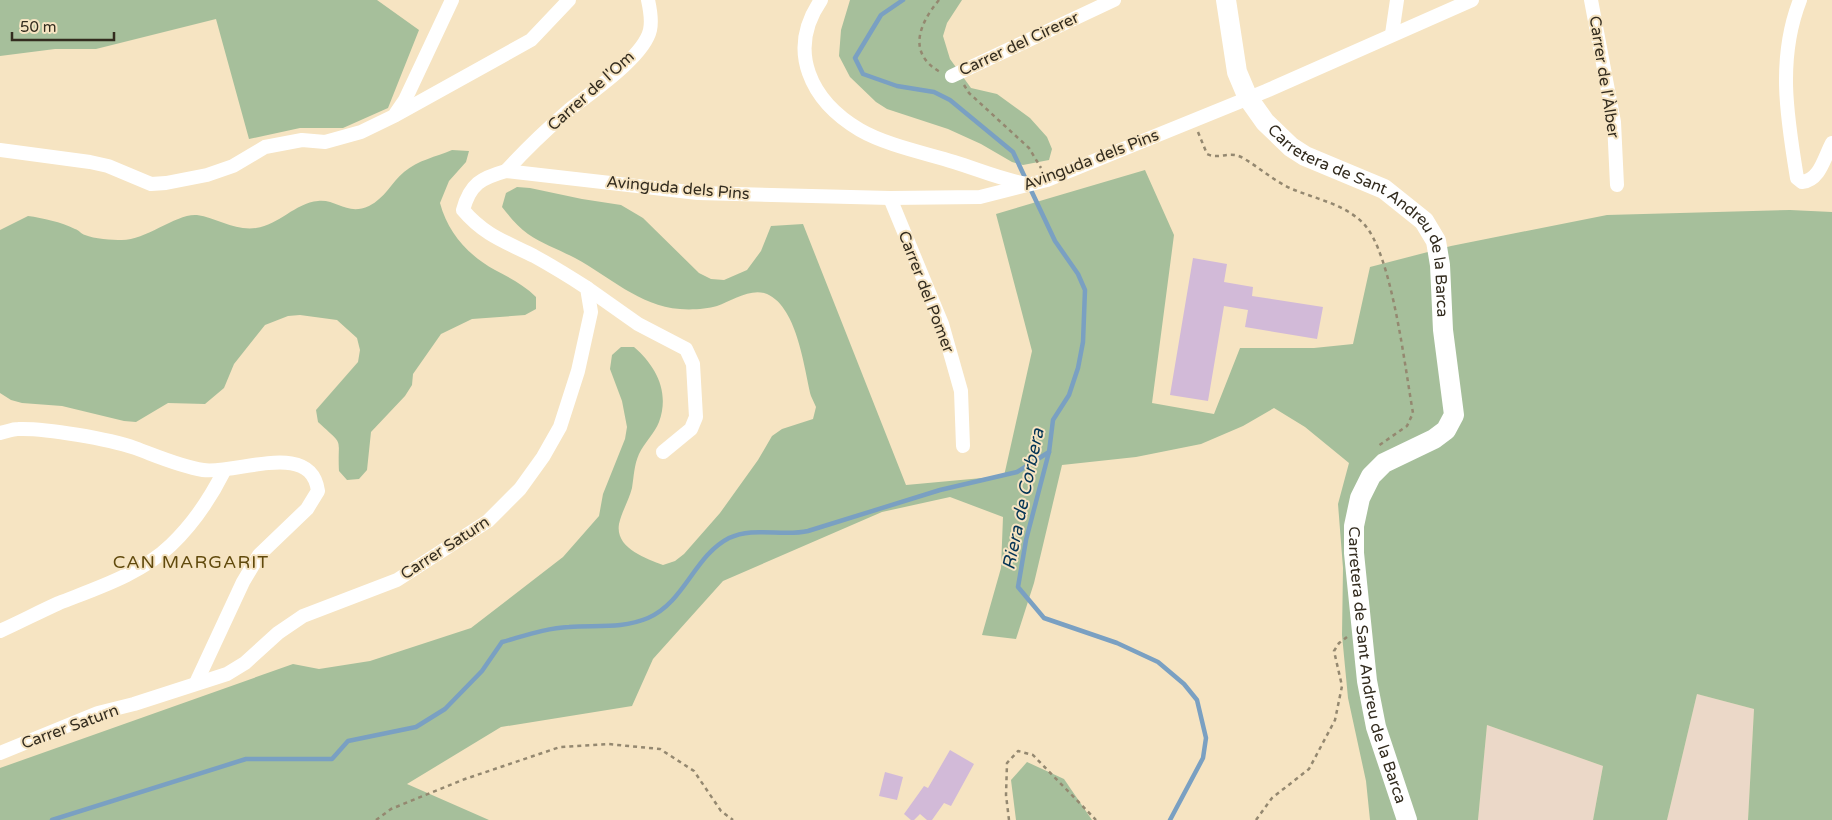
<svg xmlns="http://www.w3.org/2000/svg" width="1832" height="820" font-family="'Varela Round',sans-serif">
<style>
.industrial{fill:#ebd8c8}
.green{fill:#a6bf9b}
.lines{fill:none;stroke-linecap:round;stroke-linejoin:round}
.stream{stroke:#7aa0c2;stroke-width:4.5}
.building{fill:#d2bad8}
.path{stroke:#948870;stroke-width:2.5;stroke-dasharray:4 4;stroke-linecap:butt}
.street{stroke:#fff;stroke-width:14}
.secondary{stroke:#fff;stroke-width:20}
.labels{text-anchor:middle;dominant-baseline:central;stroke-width:4;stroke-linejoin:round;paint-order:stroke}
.street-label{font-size:16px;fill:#332c1f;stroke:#f6e4c2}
.water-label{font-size:18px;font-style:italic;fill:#043455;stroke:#f6e4c2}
.neighbourhood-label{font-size:18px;letter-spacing:1px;fill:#614a0d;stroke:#f6e4c2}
</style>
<rect width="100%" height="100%" fill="#f6e4c2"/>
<g class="industrial">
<polygon points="1697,694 1754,709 1748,820 1667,820"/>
<polygon points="1487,725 1603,766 1593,820 1478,820"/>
</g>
<g class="green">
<polygon points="0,0 377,0 419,30 388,108 343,128 300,128 249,139 216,19 96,49 55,49 0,56"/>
<polygon points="850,0 962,0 947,23 943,36 950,59 971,88 997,94 1030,118 1047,137 1052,149 1049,160 1023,165 1012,162 981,144 948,129 887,109 876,102 850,77 839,56 841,30"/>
<path d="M452,150L469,151L466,162L449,181L440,203C448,233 468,255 495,270C510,278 524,285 536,297V309L525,315L472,319L441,334L413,374L412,385L405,396L371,432L367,470L359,479L347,480L339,471C337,435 346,448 318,422L316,410L358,362L360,350L357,338L337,320L300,315L288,316L265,325L234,364L224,388L205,404L168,403L136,422L124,421L62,406L22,403L11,400L0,393V230L28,216C43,218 61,222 75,229C79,230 81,234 85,235C94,239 112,240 122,240C146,240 177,213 197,215C217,218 235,231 256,228C279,225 295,203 318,201C337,199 347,216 369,206C385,198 391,183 404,172C418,160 436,157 452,150Z"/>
<path d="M1145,170L1174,235L1152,403L1214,414L1240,348H1314L1353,344L1370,267L1451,246L1607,215L1790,210L1832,212V820H1748L1754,709L1697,694L1667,820H1593L1603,766L1487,725L1478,820H1370L1366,781L1348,698L1342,635L1343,568L1338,504L1349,463L1305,427L1274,408L1243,426L1201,444L1136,457L1062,465L1034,583L1016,639L982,635L1001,568L1003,517L950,497L882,512L723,581L653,659L632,706L501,727L407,784L489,820H0V768L293,664L319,669L370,661L471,628L563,557L599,516L603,494L625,439L627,427L622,401L610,369L612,355L621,347H634C656,366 670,392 659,422C655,433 644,443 639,454C634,465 634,476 632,488C629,500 622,511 619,524C615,548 645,558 663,565L675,561L684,554L720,513L758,460L772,436L782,429L813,419L816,407L811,396C804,368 797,303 764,293C749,289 731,301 717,306C707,309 691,310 680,309C639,306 609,276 575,258C560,250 542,244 528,234C518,227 510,217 502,207L506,193L517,187L530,188L582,199L621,205L643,218L699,273L711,279L724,280L747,270L761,251L771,226L803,224L906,485L1004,476L1032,351L996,214Z"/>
<polygon points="1027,762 1064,779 1092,820 1016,820 1011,780"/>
</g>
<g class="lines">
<g class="stream">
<polyline points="903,0 881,15 855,58 863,74 897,86 934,92 950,100 1013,152 1055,241 1078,274 1085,290 1083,342 1078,368 1069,395 1053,420 1049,452 1026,540 1018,587 1044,618 1117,643 1158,662 1184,684 1197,700 1206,738 1203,758 1170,820"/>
<path d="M52,820L246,759H332L348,741L416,727L445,709L482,671L502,642C524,636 546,628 569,627C597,625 622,629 648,618C685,602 694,556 729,538C754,526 782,537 808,531L940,490L1017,472L1049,452"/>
</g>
</g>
<g class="building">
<polygon points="1193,258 1227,264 1224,282 1253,287 1252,296 1323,307 1317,339 1245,327 1248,310 1224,306 1208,401 1170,395"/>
<polygon points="950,750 974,764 951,806 944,803 932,820 927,820 920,814 914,820 911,820 904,814 924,786 928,788"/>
<polygon points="885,772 903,777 897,800 879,796"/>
</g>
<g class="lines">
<g class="path">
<path d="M939,0C919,24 907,53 940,72"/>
<polyline points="964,85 969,93 1029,148 1041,168"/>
<path d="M1198,132L1207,154C1220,160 1229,150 1243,158C1260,168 1274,181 1292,189C1316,199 1344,204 1363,223C1392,252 1405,369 1413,413L1407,426L1378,446"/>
<polyline points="376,820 391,809 465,779 560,747 608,744 660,749 694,771 721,811 733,820"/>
<polyline points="1009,820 1006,795 1007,763 1018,751 1033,755 1096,820"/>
<polyline points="1256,820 1272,798 1309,769 1335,720 1342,686 1334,651 1339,643 1347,637"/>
</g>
<g class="street">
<path d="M821,0C786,51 811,101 860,130C886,145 925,153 954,162C980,170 999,179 1027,184"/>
<polyline points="1591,0 1614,122 1617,185"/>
<path d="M1800,0C1777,59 1787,117 1797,178L1802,182C1820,180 1824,158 1832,143"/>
<polyline points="1392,34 1397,0"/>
<polyline points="952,76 1114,0"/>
<polyline points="396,115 531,40 569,0"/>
<polyline points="0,150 90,162 108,166 151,184 166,183 207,175 233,166 265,147 302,140 325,142 361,132 394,116 405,100 452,0"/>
<path d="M506,171C526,149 547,129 569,110C590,93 644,57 650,30C652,21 650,9 648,0"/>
<polyline points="890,198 942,324 961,391 963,446"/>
<polyline points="587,288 638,324 686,349 693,364 696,417 691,429 663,452"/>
<path d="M0,433C6,432 12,429 18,429C46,428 109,439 135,448C157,456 179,466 203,470C237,475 311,439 318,491L307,509L259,555L243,582L196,683"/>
<path d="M0,631C20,622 39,612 59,603C97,588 141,574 171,545C194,523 210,499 224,471"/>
<path d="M0,753L98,713L134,704L227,674L245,663L278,633L303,616L397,580L488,521L520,489L543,457L560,427L578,371L591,312L587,288C570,277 552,266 534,256C506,242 484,235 463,210C470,184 481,178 506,171L698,193L890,198L980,197L1047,180L1266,91L1472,0"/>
</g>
<path class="secondary" id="s1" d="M1226,0L1237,72L1248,98L1265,122L1291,147L1305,156L1384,189L1424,221L1436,241L1440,265L1443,330L1454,415L1446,430L1434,439L1384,463L1371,476L1360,498L1354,526V553L1367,681L1376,727L1407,820"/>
</g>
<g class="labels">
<g class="street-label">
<text transform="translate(1019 44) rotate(-25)">Carrer del Cirerer</text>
<text transform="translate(1604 77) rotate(81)">Carrer de l'Àlber</text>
<text transform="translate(591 91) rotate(-42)">Carrer de l'Om</text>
<text transform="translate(1091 160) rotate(-21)">Avinguda dels Pins</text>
<text transform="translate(678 188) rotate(5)">Avinguda dels Pins</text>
<text stroke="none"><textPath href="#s1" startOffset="279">Carretera de Sant Andreu de la Barca</textPath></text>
<text transform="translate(926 292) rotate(69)">Carrer del Pomer</text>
<text transform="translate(445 548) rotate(-33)">Carrer Saturn</text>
<text stroke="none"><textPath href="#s1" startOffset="819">Carretera de Sant Andreu de la Barca</textPath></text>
<text transform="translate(70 727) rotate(-20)">Carrer Saturn</text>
</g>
<g class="water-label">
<text transform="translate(1023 499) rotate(-78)">Riera de Corbera</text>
</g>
<g class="neighbourhood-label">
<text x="191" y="562">CAN MARGARIT</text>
</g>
</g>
<path d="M12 32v8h102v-8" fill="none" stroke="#332c1f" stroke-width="2.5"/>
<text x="20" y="32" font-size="15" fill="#332c1f" stroke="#f6e4c2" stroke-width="4" paint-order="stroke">50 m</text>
</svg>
